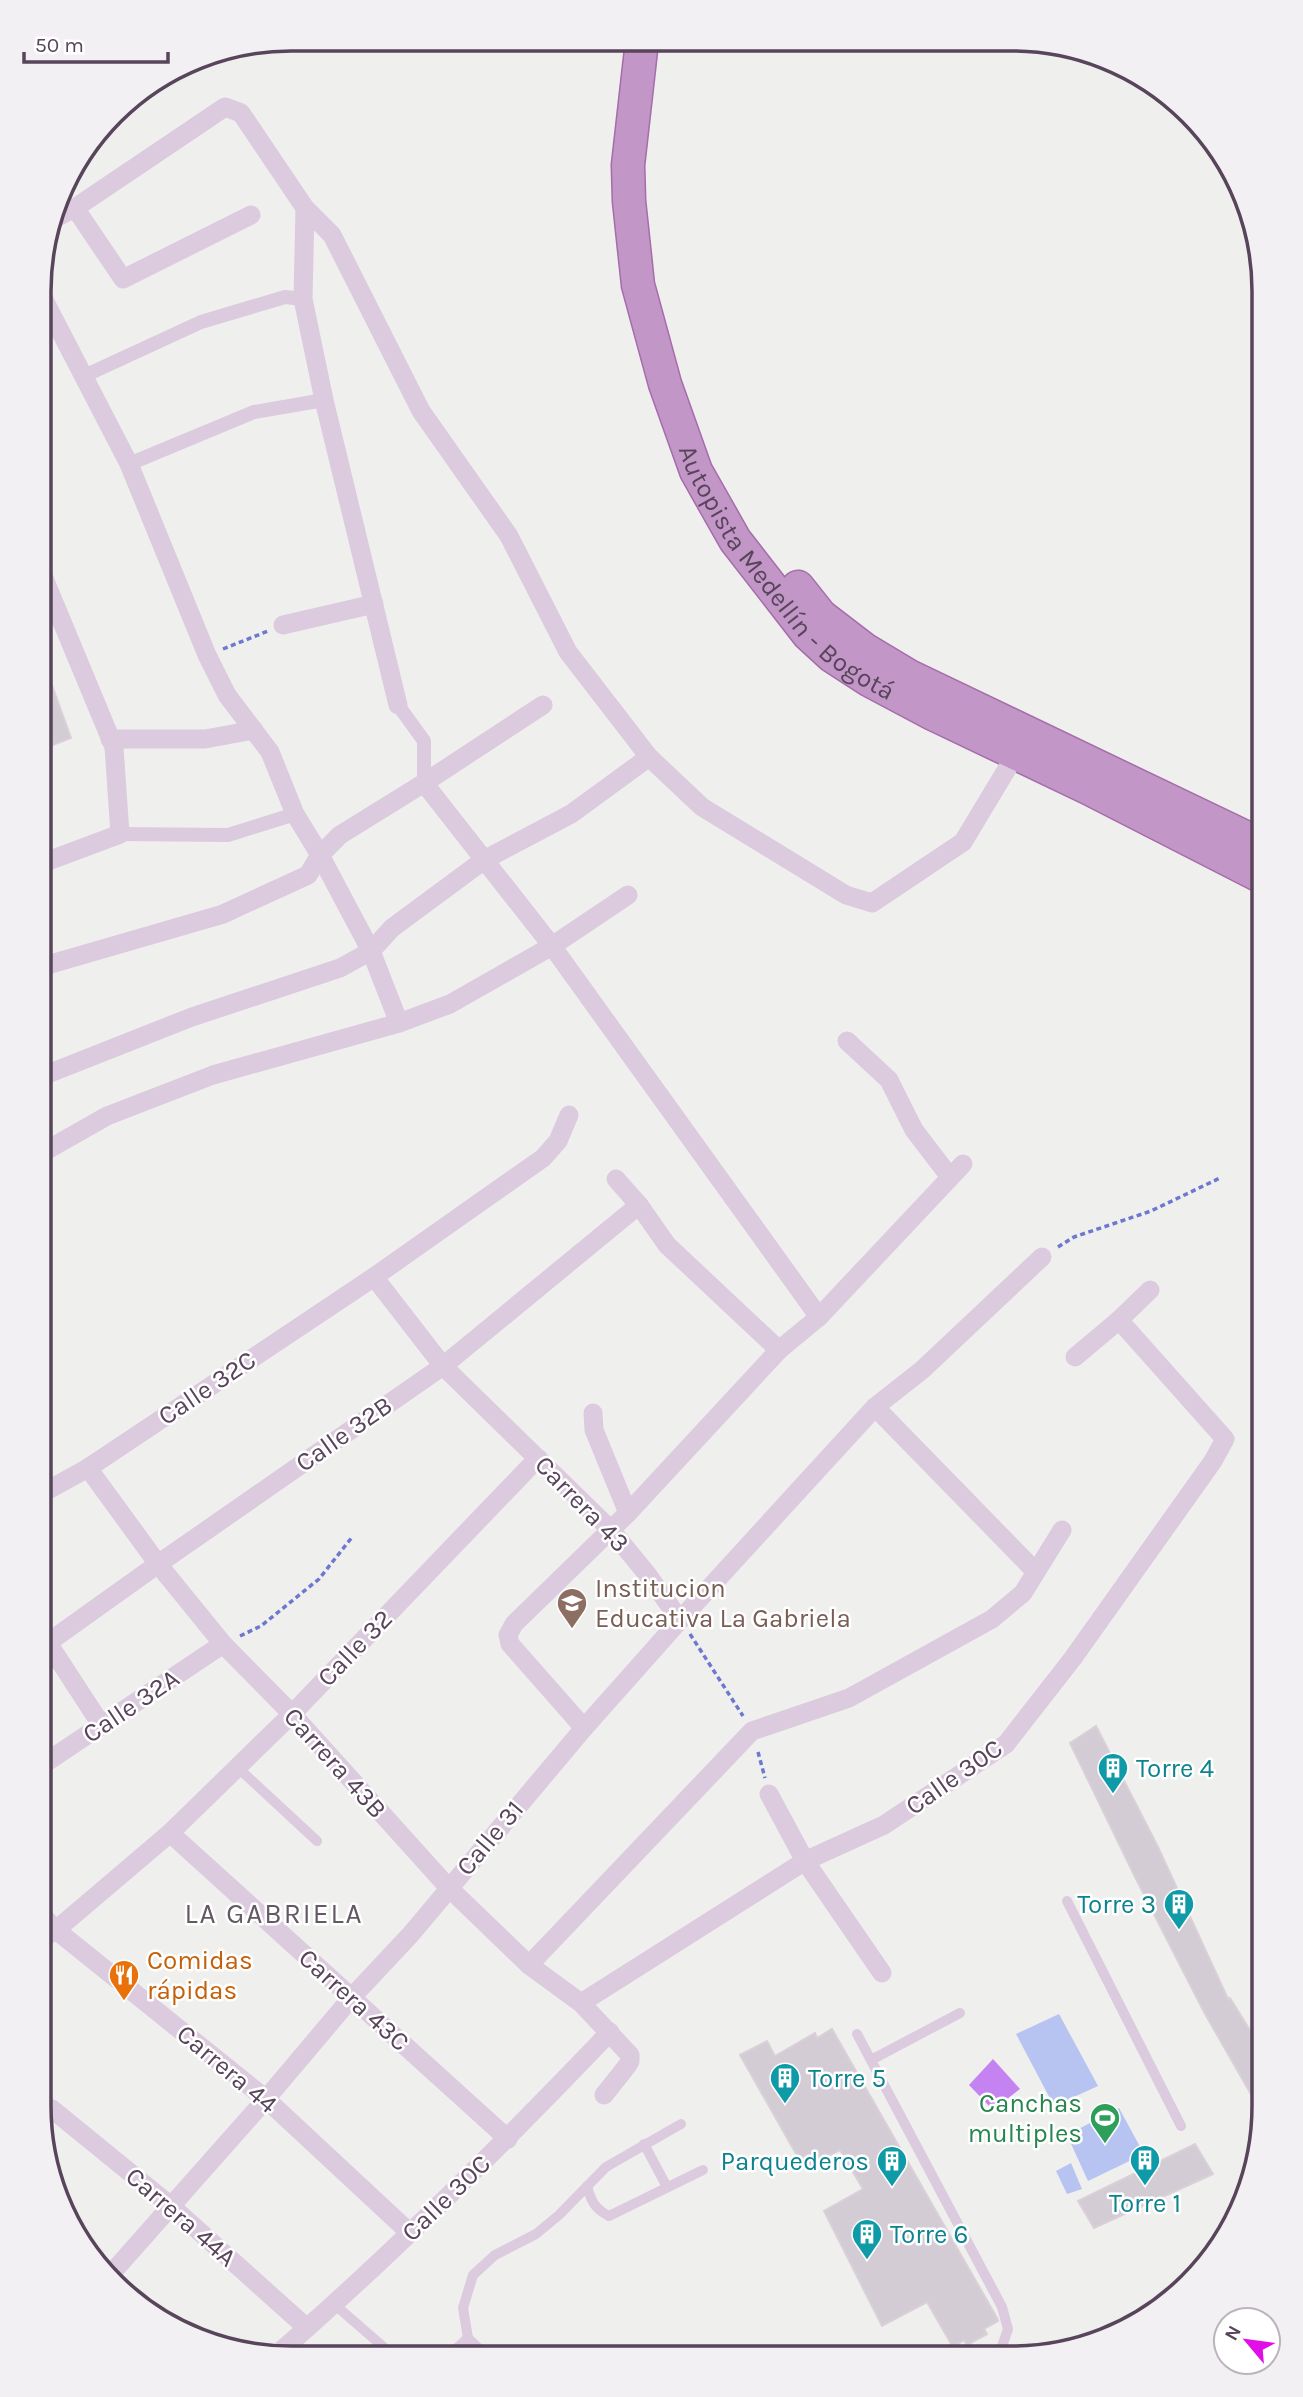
<svg xmlns="http://www.w3.org/2000/svg" width="1303" height="2397" font-family="Karla,sans-serif">
<style>
.green{fill:#b7c3f1}
.water{fill:#c582f1}
.building{fill:#d4ccd4;stroke:#d9d0d8;stroke-width:2}
.lines{fill:none;stroke-linecap:round;stroke-linejoin:round}
.trunk-casing{stroke:#a66cab;stroke-width:35}
.path{stroke:#6e77d1;stroke-width:3.5;stroke-dasharray:5 3.5;stroke-linecap:butt}
.service{stroke:#dccade;stroke-width:10}
.pedestrian{stroke:#dccade;stroke-width:14}
.minor{stroke:#dccade;stroke-width:19}
.trunk{stroke:#c296c6;stroke-width:32}
.labels{text-anchor:middle;dominant-baseline:central;stroke-width:5;stroke-linejoin:round;paint-order:stroke}
.street-label{font-size:26px;fill:#58445b;stroke:#fff}
.education-label{font-size:26px;fill:#785e54;stroke:#fff;text-anchor:start}
.culture-label{font-size:26px;fill:#0d838f;stroke:#fff;text-anchor:start}
.food-label{font-size:26px;fill:#c56008;stroke:#fff;text-anchor:start}
.leisure-label{font-size:26px;fill:#27864d;stroke:#fff;text-anchor:end}
.neighbourhood-label{font-size:28px;letter-spacing:2px;fill:#625962;stroke:#fff}
.rim{fill:none;stroke:#58445b;stroke-width:3.5}
</style>
<rect width="100%" height="100%" fill="#eff0ed"/>
<g class="green">
<polygon points="1059,2014 1098,2086 1054,2106 1016,2034"/>
<polygon points="1119,2108 1144,2154 1088,2181 1067,2135"/>
<polygon points="1071,2163 1082,2189 1067,2194 1056,2171"/>
</g>
<polygon class="water" points="993,2059 1020,2089 993,2110 969,2085"/>
<g class="building">
<polygon points="40,658 42,658 71,738 40,750"/>
<polygon points="1096,1726 1158,1847 1228,1999 1230,1998 1264,2053 1264,2117 1204,2012 1137,1881 1070,1743"/>
<polygon points="832,2029 997,2318 998,2321 984,2329 987,2334 967,2345 964,2340 953,2347 927,2302 882,2326 824,2211 863,2189 840,2150 804,2168 740,2055 767,2041 775,2056 815,2033 817,2038"/>
<polygon points="1195,2144 1213,2174 1094,2228 1078,2201"/>
</g>
<g class="lines">
<g class="trunk-casing">
<g id="trunk">
<path id="s1" d="M642,41L628,165L629,201L638,285L665,384L696,471L735,540L808,634L832,656L869,680L933,714L1088,788L1264,878"/>
<polyline points="798,587 821,616 864,649 909,676 1264,846"/>
</g>
</g>
<g class="path">
<polyline points="223,649 268,631"/>
<polyline points="1058,1247 1074,1237 1151,1211 1220,1178"/>
<polyline points="690,1634 743,1716"/>
<polyline points="240,1636 261,1626 319,1579 353,1536"/>
<polyline points="758,1752 765,1778"/>
</g>
<g class="service">
<polyline points="236,1766 317,1841"/>
<polyline points="1067,1901 1181,2126"/>
<polyline points="857,2034 1002,2307 1008,2329 998,2358"/>
<polyline points="871,2060 960,2013"/>
<polyline points="644,2144 667,2187"/>
<path d="M587,2186C591,2201 595,2209 609,2216L703,2170"/>
<polyline points="334,2304 395,2357"/>
<polyline points="447,2357 468,2338"/>
<polyline points="488,2357 468,2338 463,2308 473,2275 495,2255 536,2234 559,2215 606,2167 681,2124"/>
</g>
<g class="pedestrian">
<polyline points="84,376 201,322 285,297 303,299"/>
<polyline points="129,464 254,412 324,400"/>
<polyline points="398,705 424,741 424,783"/>
<polyline points="120,834 228,835 295,814"/>
</g>
<g class="minor">
<polyline points="75,208 123,279 251,215"/>
<polyline points="305,208 303,299 324,400 398,705"/>
<polyline points="53,219 75,208 225,107 241,113 305,208 332,235 421,411 509,536 568,652 649,757 702,807 846,895 872,903 963,842 1016,754"/>
<polyline points="41,294 129,464 207,655 227,695 270,752 295,814 320,855 371,951 399,1023"/>
<polyline points="283,625 374,604"/>
<polyline points="110,739 205,739 254,730"/>
<polyline points="424,783 552,946 819,1317"/>
<polyline points="40,864 120,834 114,747 40,569"/>
<polyline points="40,967 223,914 308,875 320,855 340,835 424,783 543,705"/>
<polyline points="847,1041 889,1080 914,1130 950,1177"/>
<polyline points="40,1077 192,1017 340,968 371,951 392,928 484,860 571,814 649,757"/>
<polyline points="40,1154 107,1116 213,1075 399,1023 450,1004 552,946 628,895"/>
<polyline points="616,1179 639,1205 667,1245 779,1350"/>
<polyline points="374,1277 443,1366 611,1530 647,1574 680,1620"/>
<polyline points="1119,1320 1150,1290"/>
<polyline points="875,1407 1036,1572"/>
<polyline points="593,1413 594,1430 628,1513"/>
<polyline points="88,1468 158,1564 223,1644 292,1714 448,1887 529,1965 581,2003 630,2055 630,2061 627,2066 604,2095"/>
<polyline points="39,1495 88,1468 374,1277 543,1158 558,1141 569,1115"/>
<polyline points="48,1643 102,1726"/>
<polyline points="39,1649 158,1564 443,1366 639,1205"/>
<polyline points="584,1728 510,1644 508,1635 514,1624 628,1513 779,1350 819,1317 963,1164"/>
<polyline points="39,1767 223,1644"/>
<polyline points="769,1794 805,1861 882,1973"/>
<polyline points="170,1833 508,2139"/>
<polyline points="39,1912 56,1930 266,2099 410,2233"/>
<polyline points="39,1940 56,1930 170,1833 292,1714 538,1458"/>
<polyline points="529,1965 752,1731 849,1698 992,1619 1023,1593 1062,1530"/>
<polyline points="581,2003 805,1861 884,1825 1006,1744 1073,1658 1213,1461 1225,1439 1119,1320 1075,1357"/>
<polyline points="39,2109 44,2107 52,2109 171,2206 307,2328"/>
<polyline points="110,2275 266,2099 352,1997 411,1934 584,1728 680,1620 875,1407 922,1370 1042,1257"/>
<path d="M275,2356C392,2255 502,2145 610,2032"/>
</g>
<use href="#trunk" class="trunk"/>
</g>
<defs>
<g id="school-pin" transform="scale(1.575)"><path d="M0 17L-7.5 6A9.5 9.5 0 1 1 7.5 6Z" fill="#8d6e63" stroke="#fff"/><path d="M0-5L7-2L0 1L-7-2ZM-4 1L0 2.5L4 1V4Q0 6-4 4Z" fill="#fff"/></g>
<g id="building-pin" transform="scale(1.575)"><path d="M0 17L-7.5 6A9.5 9.5 0 1 1 7.5 6Z" fill="#0f9aa8" stroke="#fff"/><path d="M-4-6H4V6H1V3H-1V6H-4ZM-2.5-4.3h1.7v1.8h-1.7ZM.8-4.3h1.7v1.8H.8ZM-2.5-1h1.7V.8h-1.7ZM.8-1h1.7V.8H.8Z" fill="#fff"/></g>
<g id="restaurant-pin" transform="scale(1.575)"><path d="M0 17L-7.5 6A9.5 9.5 0 1 1 7.5 6Z" fill="#e8710a" stroke="#fff"/><path d="M-5-6h1v4h1v-4h1v4h1v-4h1v5L-1.5 .5V6h-2V.5L-5-1ZM5-6V6H3V1.5H1.5Q1.5-4 5-6Z" fill="#fff"/></g>
<g id="stadium-pin" transform="scale(1.575)"><path d="M0 17L-7.5 6A9.5 9.5 0 1 1 7.5 6Z" fill="#2e9e5b" stroke="#fff"/><path d="M0-5a6.5 5 0 1 0 0 10a6.5 5 0 1 0 0-10ZM-3.5-1.8h7v3.6h-7Z" fill="#fff"/></g>
</defs>
<g fill-rule="evenodd">
<use href="#school-pin" x="572" y="1603"/>
<use href="#building-pin" x="1113" y="1768"/>
<use href="#building-pin" x="1179" y="1904"/>
<use href="#restaurant-pin" x="124" y="1975"/>
<use href="#building-pin" x="785" y="2078"/>
<use href="#stadium-pin" x="1105" y="2118"/>
<use href="#building-pin" x="1145" y="2160"/>
<use href="#building-pin" x="892" y="2161"/>
<use href="#building-pin" x="867" y="2234"/>
</g>
<g class="labels">
<g class="street-label">
<text stroke="none"><textPath href="#s1" startOffset="578">Autopista Medellín - Bogotá</textPath></text>
<text transform="translate(207 1388) rotate(-34)">Calle 32C</text>
<text transform="translate(344 1434) rotate(-35)">Calle 32B</text>
<text transform="translate(582 1504) rotate(46)">Carrera 43</text>
<text transform="translate(355 1648) rotate(-46)">Calle 32</text>
<text transform="translate(131 1706) rotate(-34)">Calle 32A</text>
<text transform="translate(335 1763) rotate(48)">Carrera 43B</text>
<text transform="translate(954 1777) rotate(-35)">Calle 30C</text>
<text transform="translate(490 1838) rotate(-50)">Calle 31</text>
<text transform="translate(354 2000) rotate(42)">Carrera 43C</text>
<text transform="translate(227 2069) rotate(40)">Carrera 44</text>
<text transform="translate(446 2198) rotate(-44)">Calle 30C</text>
<text transform="translate(181 2217) rotate(41)">Carrera 44A</text>
</g>
<g class="education-label">
<text x="595" y="1588">Institucion<tspan x="595" dy="30">Educativa La Gabriela</tspan></text>
</g>
<g class="culture-label">
<text x="1136" y="1768">Torre 4</text>
<text x="1156" y="1904" text-anchor="end">Torre 3</text>
<text x="808" y="2078">Torre 5</text>
<text x="869" y="2161" text-anchor="end">Parquederos</text>
<text x="1145" y="2203" text-anchor="middle">Torre 1</text>
<text x="890" y="2234">Torre 6</text>
</g>
<g class="food-label">
<text x="147" y="1960">Comidas<tspan x="147" dy="30">rápidas</tspan></text>
</g>
<g class="leisure-label">
<text x="1082" y="2103">Canchas<tspan x="1082" dy="30">multiples</tspan></text>
</g>
<g class="neighbourhood-label">
<text x="274" y="1913">LA GABRIELA</text>
</g>
</g>
<path d="M0 0H1303V2397H0ZM291 51H1012A240 240 0 0 1 1252 291V2106A240 240 0 0 1 1012 2346H291A240 240 0 0 1 51 2106V291A240 240 0 0 1 291 51Z" fill="#f2f0f2" fill-rule="evenodd"/>
<path class="rim" d="M291 51H1012A240 240 0 0 1 1252 291V2106A240 240 0 0 1 1012 2346H291A240 240 0 0 1 51 2106V291A240 240 0 0 1 291 51Z"/>
<g transform="translate(1247 2341) rotate(299)"><circle r="33" fill="#ffffff" stroke="#bcb4bd" stroke-width="2"/>
<path d="M0-5L12 26L0 18L-12 26Z" fill="#e10ee8"/>
<text y="-10" font-size="19" font-weight="bold" text-anchor="middle" fill="#58445b">N</text>
</g>
<path d="M24 52v10h144v-10" fill="none" stroke="#58445b" stroke-width="3.5"/>
<text x="35" y="52" font-size="21" fill="#58445b" stroke="#ffffff" stroke-width="5" paint-order="stroke">50 m</text>
</svg>
